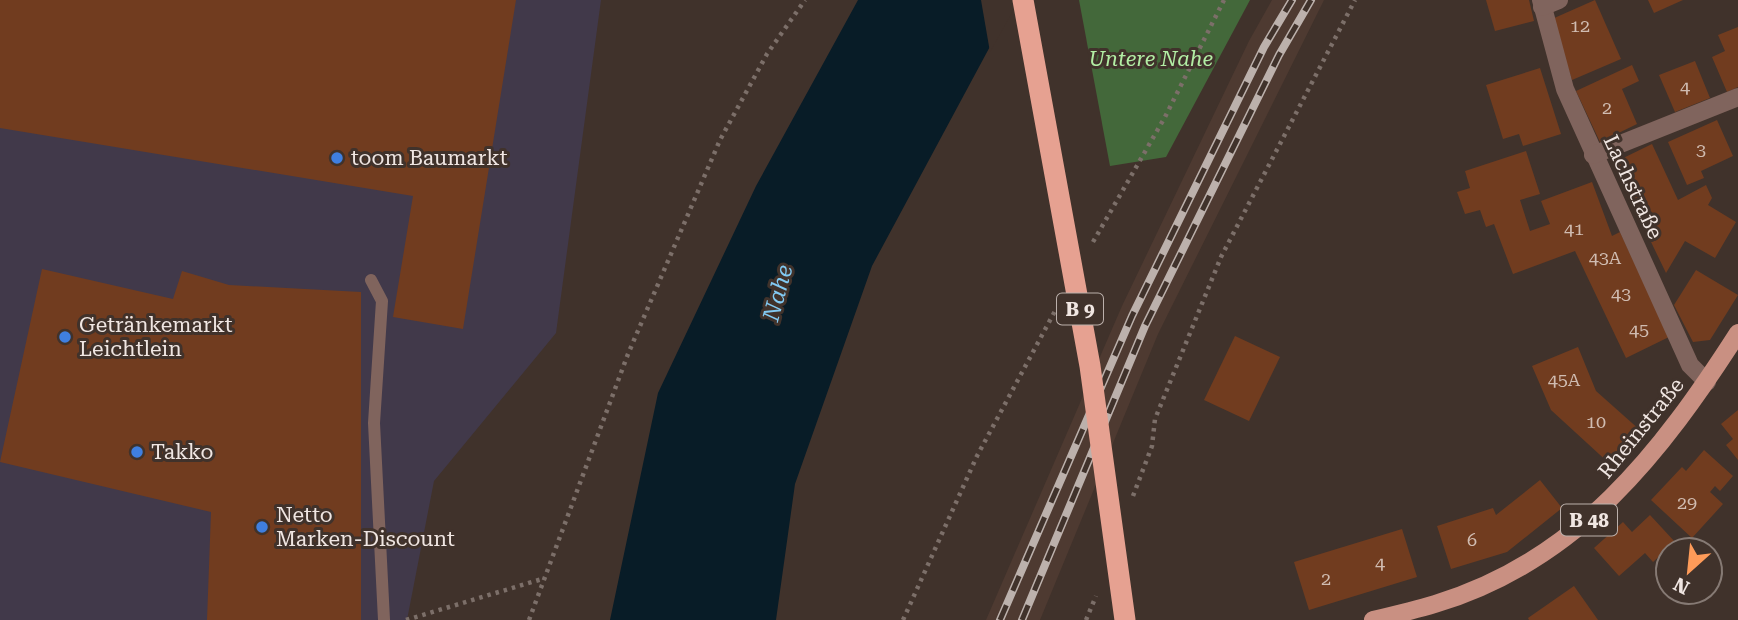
<svg xmlns="http://www.w3.org/2000/svg" width="1738" height="620" font-family="'Roboto Serif',serif">
<style>
.commercial{fill:#41394a}
.built{fill:#4e3a31}
.green{fill:#43683a}
.water{fill:#081c27}
.pier{fill:#40322b}
.building{fill:#713c1f}
.lines{fill:none;stroke-linecap:round;stroke-linejoin:round}
.path{stroke:#7c6f69;stroke-width:4.5;stroke-dasharray:3.5 5;stroke-linecap:butt}
.lane{stroke:#80645d;stroke-width:12}
.street{stroke:#80645d;stroke-width:18}
.primary{stroke:#c99082;stroke-width:18}
.rail-casing{stroke:#bcb1ac;stroke-width:8}
.rail{stroke:#40322b;stroke-width:5;stroke-dasharray:16;stroke-linecap:butt}
.highway-bridge{stroke:#e6a191;stroke-width:21}
.shop-dot{fill:#3f7fe0;stroke:#40322b;stroke-width:2.5}
.labels{text-anchor:middle;dominant-baseline:central;stroke-width:6;stroke-linejoin:round;paint-order:stroke}
.number-label{font-size:18px;fill:#d0bcb1}
.shield{fill:#40322b;stroke:#bbb0ab;stroke-width:2}
.shield-label{font-size:19px;font-weight:bold;fill:#f0e6e2}
.park-label{font-size:21px;font-style:italic;fill:#b2eea4;stroke:#40322b}
.poi-label{font-size:21px;fill:#f0e6e2;stroke:#40322b;text-anchor:start}
.street-label{font-size:21px;fill:#f0e6e2;stroke:#40322b}
.water-label{font-size:23px;font-style:italic;fill:#82caf3;stroke:#40322b}
</style>
<rect width="100%" height="100%" fill="#40322b"/>
<polygon class="commercial" points="0,0 601,0 556,333 434,481 407,620 0,620"/>
<polygon class="built" points="1272,0 1324,0 1158,334 1040,620 986,620 1122,306 1249,41"/>
<polygon class="green" points="1079,0 1250,0 1166,157 1110,166"/>
<polygon class="water" points="858,0 1015,0 872,266 795,484 776,620 610,620 658,393 756,186"/>
<polygon class="pier" points="981,0 1019,0 990,52"/>
<g class="building">
<polygon points="0,0 516,0 463,329 393,317 413,196 0,128"/>
<polygon points="1486,0 1529,0 1534,21 1495,31"/>
<polygon points="1595,0 1621,59 1572,80 1552,19"/>
<polygon points="1648,0 1683,0 1654,13"/>
<polygon points="1738,27 1738,87 1727,92 1712,57 1725,51 1718,35"/>
<polygon points="1695,61 1710,98 1675,112 1659,75"/>
<polygon points="1632,65 1639,81 1622,89 1637,124 1600,142 1576,91"/>
<polygon points="1540,68 1561,134 1523,146 1519,134 1503,139 1486,85"/>
<polygon points="1717,120 1733,156 1701,171 1704,178 1687,185 1668,142"/>
<polygon points="1652,144 1678,200 1706,185 1712,198 1708,205 1736,222 1715,258 1685,241 1666,273 1613,163"/>
<polygon points="1526,151 1540,194 1520,200 1530,231 1550,224 1541,201 1592,182 1612,236 1620,232 1669,337 1626,358 1575,251 1513,274 1494,224 1486,227 1480,210 1465,214 1457,192 1470,188 1465,171"/>
<polygon points="42,269 173,299 182,271 229,285 361,292 361,620 207,620 211,512 0,462"/>
<polygon points="1696,270 1738,295 1710,340 1693,342 1674,305"/>
<polygon points="1235,336 1280,357 1249,421 1204,400"/>
<polygon points="1578,347 1596,391 1641,431 1611,465 1551,410 1532,366"/>
<polygon points="1738,410 1738,460 1726,445 1733,439 1721,424"/>
<polygon points="1704,450 1733,476 1720,491 1715,486 1710,492 1723,504 1692,538 1651,500 1682,467 1686,471"/>
<polygon points="1540,480 1562,508 1507,552 1451,569 1437,526 1493,508 1496,515"/>
<polygon points="1650,515 1675,542 1653,562 1645,553 1619,576 1594,548 1623,522 1632,532"/>
<polygon points="1402,529 1417,577 1309,610 1294,562"/>
<polygon points="1574,586 1598,620 1529,620 1528,618"/>
</g>
<g class="lines">
<g class="path">
<polyline points="1093,242 1165,117 1224,0"/>
<polyline points="1133,496 1152,446 1155,419 1221,257 1355,0"/>
<polyline points="406,620 542,579"/>
<polyline points="529,620 628,354 720,140 767,54 805,0"/>
<polyline points="903,620 977,456 1055,311"/>
<polyline points="1086,620 1096,596"/>
</g>
<polyline class="lane" points="371,280 382,301 374,423 384,620"/>
<g class="street">
<polyline points="1541,0 1565,89 1690,365 1707,382"/>
<polyline points="1542,7 1559,0"/>
<polyline points="1593,155 1738,97"/>
</g>
<path class="primary" d="M1373,620C1394,615 1415,610 1435,604C1578,561 1661,453 1738,333"/>
<g class="rail-casing">
<g id="rail">
<polyline points="1000,620 1132,316 1264,47 1292,0"/>
<polyline points="1022,620 1145,326 1279,55 1311,0"/>
</g>
</g>
<use href="#rail" class="rail"/>
<polyline class="highway-bridge" points="1023,0 1090,366 1125,620"/>
</g>
<g class="shop-dot">
<circle cx="337" cy="158" r="7"/>
<circle cx="65" cy="337" r="7"/>
<circle cx="137" cy="452" r="7"/>
<circle cx="262" cy="527" r="7"/>
</g>
<g class="labels">
<g class="number-label">
<text x="1580" y="25">12</text>
<text x="1685" y="86">4</text>
<text x="1607" y="107">2</text>
<text x="1701" y="149">3</text>
<text x="1574" y="228">41</text>
<text x="1605" y="257">43A</text>
<text x="1621" y="293">43</text>
<text x="1639" y="329">45</text>
<text x="1564" y="379">45A</text>
<text x="1596" y="421">10</text>
<text x="1687" y="502">29</text>
<text x="1472" y="539">6</text>
<text x="1380" y="562">4</text>
<text x="1326" y="578">2</text>
</g>
<g class="shield">
<rect x="1057" y="293.5" width="46" height="31" rx="5"/>
<rect x="1561" y="504.5" width="56" height="31" rx="5"/>
</g>
<g class="shield-label">
<text x="1080" y="309">B 9</text>
<text x="1589" y="520">B 48</text>
</g>
<g class="park-label">
<text x="1151" y="59">Untere Nahe</text>
</g>
<g class="poi-label">
<text x="351" y="158">toom Baumarkt</text>
<text x="79" y="325">Getränkemarkt<tspan x="79" dy="24">Leichtlein</tspan></text>
<text x="151" y="452">Takko</text>
<text x="276" y="515">Netto<tspan x="276" dy="24">Marken-Discount</tspan></text>
</g>
<g class="street-label">
<text transform="translate(1633 187) rotate(65)">Lachstraße</text>
<text transform="translate(1641 428) rotate(-51)">Rheinstraße</text>
</g>
<g class="water-label">
<text transform="translate(778 293) rotate(-75)">Nahe</text>
</g>
</g>
<g transform="translate(1689 571) rotate(207)"><circle r="33" fill="#40322b" stroke="#867a74" stroke-width="2"/>
<path d="M0-5L12 26L0 18L-12 26Z" fill="#fe9b59"/>
<text y="-10" font-size="19" font-weight="bold" text-anchor="middle" fill="#f0e6e2">N</text>
</g>
</svg>
